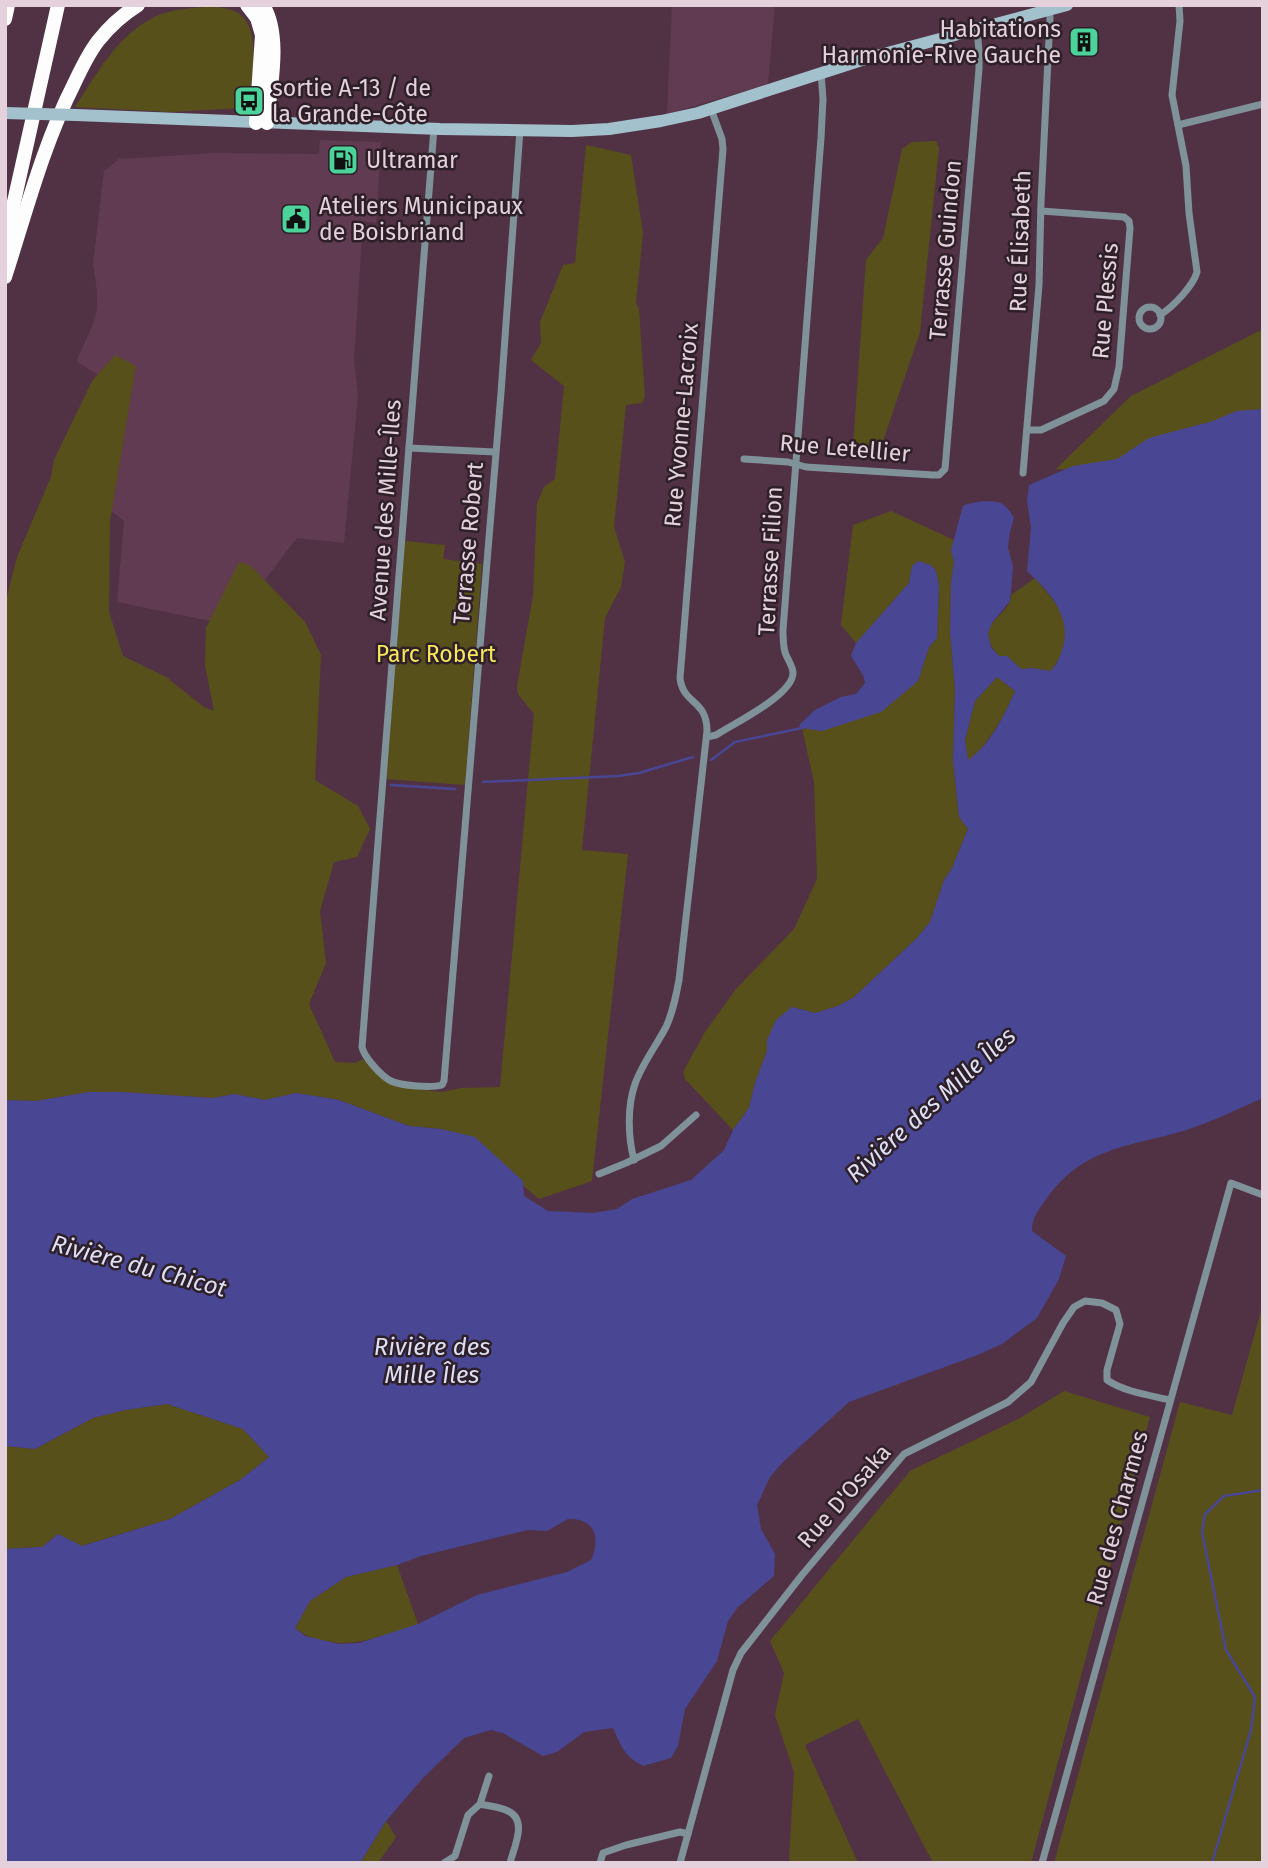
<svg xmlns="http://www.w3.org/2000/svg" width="1268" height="1868" font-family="'Fira Sans',sans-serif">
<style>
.built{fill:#603b52}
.green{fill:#58501a}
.water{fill:#494694;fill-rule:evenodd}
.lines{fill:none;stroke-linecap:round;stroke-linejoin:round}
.stream{stroke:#494694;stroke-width:2.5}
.street{stroke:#7f9299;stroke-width:7}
.secondary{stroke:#a3c1cc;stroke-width:12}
.highway{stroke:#fdfdfd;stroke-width:14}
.secondary-bridge{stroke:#a3c1cc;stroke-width:12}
.labels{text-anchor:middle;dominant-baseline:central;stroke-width:5;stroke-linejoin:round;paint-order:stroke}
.poi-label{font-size:23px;fill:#e4d1dc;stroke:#2e2028;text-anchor:start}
.street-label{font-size:23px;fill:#e4d1dc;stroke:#2e2028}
.park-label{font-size:23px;fill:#f7e55d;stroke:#2e2028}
.water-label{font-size:24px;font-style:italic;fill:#dddff6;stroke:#2e2028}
</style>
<rect width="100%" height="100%" fill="#513245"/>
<g class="built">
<polygon points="672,5 775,5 768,84 667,114"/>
<polygon points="320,140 381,142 376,223 363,221 354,360 358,396 344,543 297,538 230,625 117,602 124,521 91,494 103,378 76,361 92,327 97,309 97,291 93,264 104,171 119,159 215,153 319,154"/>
</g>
<g class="green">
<path d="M206,7C216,7 225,7 234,11C263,23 251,74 250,99L242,108L171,112L75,107C99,70 123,25 168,12C180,9 194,8 206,7Z"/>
<polygon points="936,141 939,148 920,332 883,441 875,451 858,450 853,446 866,260 883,238 902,149 912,142"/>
<polygon points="586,145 631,155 643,233 636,303 639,309 645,397 642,403 626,405 614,527 625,562 621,587 605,618 582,850 628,854 592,1181 539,1199 493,1160 441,1129 409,1126 339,1100 297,1093 265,1100 234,1094 213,1098 121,1092 89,1092 36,1101 5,1100 5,604 17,557 51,477 54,460 92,381 115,355 136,366 110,522 109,612 123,656 166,677 204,707 214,711 205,665 206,628 239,562 250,565 305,622 321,655 315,780 358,806 370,829 357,857 334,862 320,911 326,963 309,1004 335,1062 355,1063 363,1059 386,1082 398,1087 442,1092 461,1088 500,1087 534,714 518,694 517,686 533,596 537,503 544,487 555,479 564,386 531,360 541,343 540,322 563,265 575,263"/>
<polygon points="1263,329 1263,434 1111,472 1056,469 1131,396"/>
<polygon points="891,511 954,540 951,550 954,562 951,582 950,632 955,689 953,761 959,817 968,829 952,868 944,880 930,922 917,938 854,997 838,1006 815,1013 792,1007 767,1040 767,1051 755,1083 749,1108 733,1130 685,1079 683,1072 705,1032 736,989 794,929 817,879 814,782 802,728 822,731 918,681 929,647 937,638 939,585 936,571 931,565 912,566 909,583 856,643 841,625 853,525"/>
<polygon points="405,541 445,545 443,559 482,564 465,785 386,779"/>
<path d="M1035,578C1055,602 1074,620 1062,653C1058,661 1056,665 1050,671L1032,668L1021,669L1007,656H999C969,623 1010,619 1011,595Z"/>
<path d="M997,677L1015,691C1004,716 990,743 968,761L965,740L975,701Z"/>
<polygon points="1263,1304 1263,1863 1054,1863 1180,1402 1232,1415"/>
<polygon points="1064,1391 1150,1417 1031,1863 933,1863 858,1719 805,1745 858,1863 791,1863 789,1859 794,1772 775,1715 784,1673 770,1641 910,1471 1020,1418"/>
<polygon points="167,1404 243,1429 269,1457 240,1480 170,1519 81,1546 58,1534 42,1547 5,1549 5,1446 35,1449 93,1418 125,1410"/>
<path d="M397,1565L418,1624C387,1634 358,1648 325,1641C312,1638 305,1636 295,1628L310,1601L346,1577Z"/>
<polygon points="386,1821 396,1837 378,1863 360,1863"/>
</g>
<g class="water">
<path d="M1263,409V1098C1237,1109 1210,1123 1183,1131C1128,1147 1084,1147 1047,1198C1039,1210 1032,1216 1032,1231L1066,1256L1059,1279L1037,1318L1002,1344L975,1356L849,1402L783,1462L770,1477L757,1505L761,1529L775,1554L774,1576L738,1607L728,1621L717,1661L685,1709L678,1746L671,1758L643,1766C624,1756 621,1746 613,1728L584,1732L557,1752L543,1756L503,1733L491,1730L464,1738L422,1779L386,1821L360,1863H5V1549L42,1547L58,1534L82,1546L170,1519L240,1480L269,1457L243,1429L167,1404L125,1410L93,1418L35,1449L5,1446V1100L36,1101L89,1092H121L213,1098L234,1094L265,1100L296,1093L339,1100L409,1126L441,1129L475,1137L523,1181L524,1196L548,1211L593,1213L617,1209L632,1199L691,1180L724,1150L733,1130L749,1108L755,1083L767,1051V1040L776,1020L792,1007L815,1013L838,1006L854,997L917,938L930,922L944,880L952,868L968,829L959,817L953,761L955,689L950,632L951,582L954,562L951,550L963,506C970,502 989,500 998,502C1005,504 1011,512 1014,518L1010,532L1008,548L1013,566L1010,601L992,623L988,633L991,647L999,656H1007L1021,669L1032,668L1050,671C1056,666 1058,661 1061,653C1074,619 1052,594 1027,571L1031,528L1027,500L1029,485L1073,466L1117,459L1149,438L1213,421L1236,411ZM997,677L1015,691C1004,716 991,744 968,760L965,740L975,701ZM568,1519C595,1518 601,1538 591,1560L567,1572L477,1595L418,1624L359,1643L339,1644L305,1636L295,1628L310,1601L346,1577L397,1565L421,1556L528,1530L547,1531Z"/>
<polygon points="918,561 931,565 936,571 939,585 937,638 929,647 918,681 881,712 822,731 802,728 799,725 815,710 841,697 856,694 865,683 863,675 851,656 856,643 909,583 912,566"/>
</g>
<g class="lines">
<g class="stream">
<polyline points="711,760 735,742 802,728"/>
<polyline points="483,782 618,776 639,773 693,757"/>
<polyline points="391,785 455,789"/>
<polyline points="1212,1863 1251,1730 1255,1697 1226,1650 1202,1532 1205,1514 1224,1496 1263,1490"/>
</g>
<g class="street">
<polyline points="1178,125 1263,104"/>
<path d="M434,128L362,1047C364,1057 381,1076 391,1081C401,1086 432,1088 442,1085L444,1081L501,393L520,130"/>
<circle cx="1150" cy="318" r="11"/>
<path d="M1160,315C1173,307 1193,286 1197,272L1189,213L1186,166L1172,95L1180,21L1179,5"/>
<polyline points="1027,430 1041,430 1104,401 1114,389 1119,367 1130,228 1129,221 1124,217 1041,211"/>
<polyline points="409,448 495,452"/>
<polyline points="744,459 788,462 806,467 933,475 939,475 945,469 979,69 979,51 977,29"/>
<polyline points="1023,473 1039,285 1041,202 1050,18 1049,10"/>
<path d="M707,737L716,735C733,724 793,695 793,673C793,666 787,659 785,652C783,645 783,637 783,630L821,138L823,99L821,73"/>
<path d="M634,1160C628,1137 627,1107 635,1084C642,1064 656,1046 666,1027C673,1012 676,996 679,980L707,731C707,699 683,705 680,678L723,149L722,139L711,109"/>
<polyline points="599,1174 626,1163 661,1146 696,1115"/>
<path d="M480,1804C489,1806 500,1807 508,1811C528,1820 514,1847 510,1863"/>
<polyline points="444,1863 455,1856 468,1815 480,1804 489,1776"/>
<polyline points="600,1863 603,1853 626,1845 680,1832 688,1834"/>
<path d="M680,1863L733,1670L741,1653L802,1575L904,1454L1008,1402L1031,1382L1063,1323L1074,1307L1085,1301L1102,1303L1116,1310L1120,1324L1107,1370V1380C1125,1392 1149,1395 1170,1400"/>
<polyline points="1042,1863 1231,1183 1263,1195"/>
</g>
<polyline class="secondary" points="76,115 440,129 572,131 609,129 661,121 698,113 865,59 1067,5"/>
<g class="highway">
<polyline points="247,5 257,18 262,35 256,123"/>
<path d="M263,5C282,36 270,88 267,123"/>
<polyline points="5,19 8,5"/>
<polyline points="5,242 58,5"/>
<path d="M5,277C26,212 43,145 74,84C81,69 88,54 98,41C109,27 122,15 138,5"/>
</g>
<polyline class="secondary-bridge" points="5,113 76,115"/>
</g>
<defs>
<g id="building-square" transform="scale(1.575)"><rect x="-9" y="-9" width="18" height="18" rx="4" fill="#4cd39b" stroke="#2e2028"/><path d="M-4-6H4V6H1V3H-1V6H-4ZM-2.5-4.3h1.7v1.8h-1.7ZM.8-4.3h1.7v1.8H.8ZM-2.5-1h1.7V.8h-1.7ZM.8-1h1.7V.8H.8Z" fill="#111"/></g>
<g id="bus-square" transform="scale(1.575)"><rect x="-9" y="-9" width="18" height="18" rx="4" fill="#4cd39b" stroke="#2e2028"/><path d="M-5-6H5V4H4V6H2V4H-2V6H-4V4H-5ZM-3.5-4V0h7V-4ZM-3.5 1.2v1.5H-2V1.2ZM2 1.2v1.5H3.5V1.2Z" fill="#111"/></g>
<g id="fuel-square" transform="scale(1.575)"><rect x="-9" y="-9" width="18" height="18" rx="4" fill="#4cd39b" stroke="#2e2028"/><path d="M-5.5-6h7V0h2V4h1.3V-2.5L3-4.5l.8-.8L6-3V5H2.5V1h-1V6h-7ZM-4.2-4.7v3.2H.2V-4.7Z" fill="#111"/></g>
<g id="civic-square" transform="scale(1.575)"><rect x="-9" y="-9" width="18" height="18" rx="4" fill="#4cd39b" stroke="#2e2028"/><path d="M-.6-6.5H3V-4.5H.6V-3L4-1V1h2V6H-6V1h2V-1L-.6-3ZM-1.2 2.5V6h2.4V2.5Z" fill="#111"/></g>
</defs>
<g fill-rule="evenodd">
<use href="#building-square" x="1084" y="42"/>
<use href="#bus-square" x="249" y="101"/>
<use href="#fuel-square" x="343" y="160"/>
<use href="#civic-square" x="296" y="219"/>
</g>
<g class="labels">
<g class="poi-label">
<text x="1061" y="29" text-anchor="end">Habitations<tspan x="1061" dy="26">Harmonie-Rive Gauche</tspan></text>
<text x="272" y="88">sortie A-13 / de<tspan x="272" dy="26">la Grande-Côte</tspan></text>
<text x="366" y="160">Ultramar</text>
<text x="319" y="206">Ateliers Municipaux<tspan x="319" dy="26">de Boisbriand</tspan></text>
</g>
<g class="street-label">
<text transform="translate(1020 241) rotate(-88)">Rue Élisabeth</text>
<text transform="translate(945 250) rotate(-85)">Terrasse Guindon</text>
<text transform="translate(1105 301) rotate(-85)">Rue Plessis</text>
<text transform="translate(681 425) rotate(-85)">Rue Yvonne-Lacroix</text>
<text transform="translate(845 448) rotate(5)">Rue Letellier</text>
<text transform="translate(385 510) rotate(-86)">Avenue des Mille-Îles</text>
<text transform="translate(468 543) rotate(-85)">Terrasse Robert</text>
<text transform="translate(770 561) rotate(-87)">Terrasse Filion</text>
<text transform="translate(844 1496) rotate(-49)">Rue D'Osaka</text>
<text transform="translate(1117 1518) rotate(-75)">Rue des Charmes</text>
</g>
<g class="park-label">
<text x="436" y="654">Parc Robert</text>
</g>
<g class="water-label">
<text transform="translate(931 1105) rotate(-42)">Rivière des Mille Îles</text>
<text transform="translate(139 1266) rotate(15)">Rivière du Chicot</text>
<text x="432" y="1347">Rivière des<tspan x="432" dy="28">Mille Îles</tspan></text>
</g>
</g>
<rect width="1268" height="1868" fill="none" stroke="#e4d1dc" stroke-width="14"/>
</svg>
